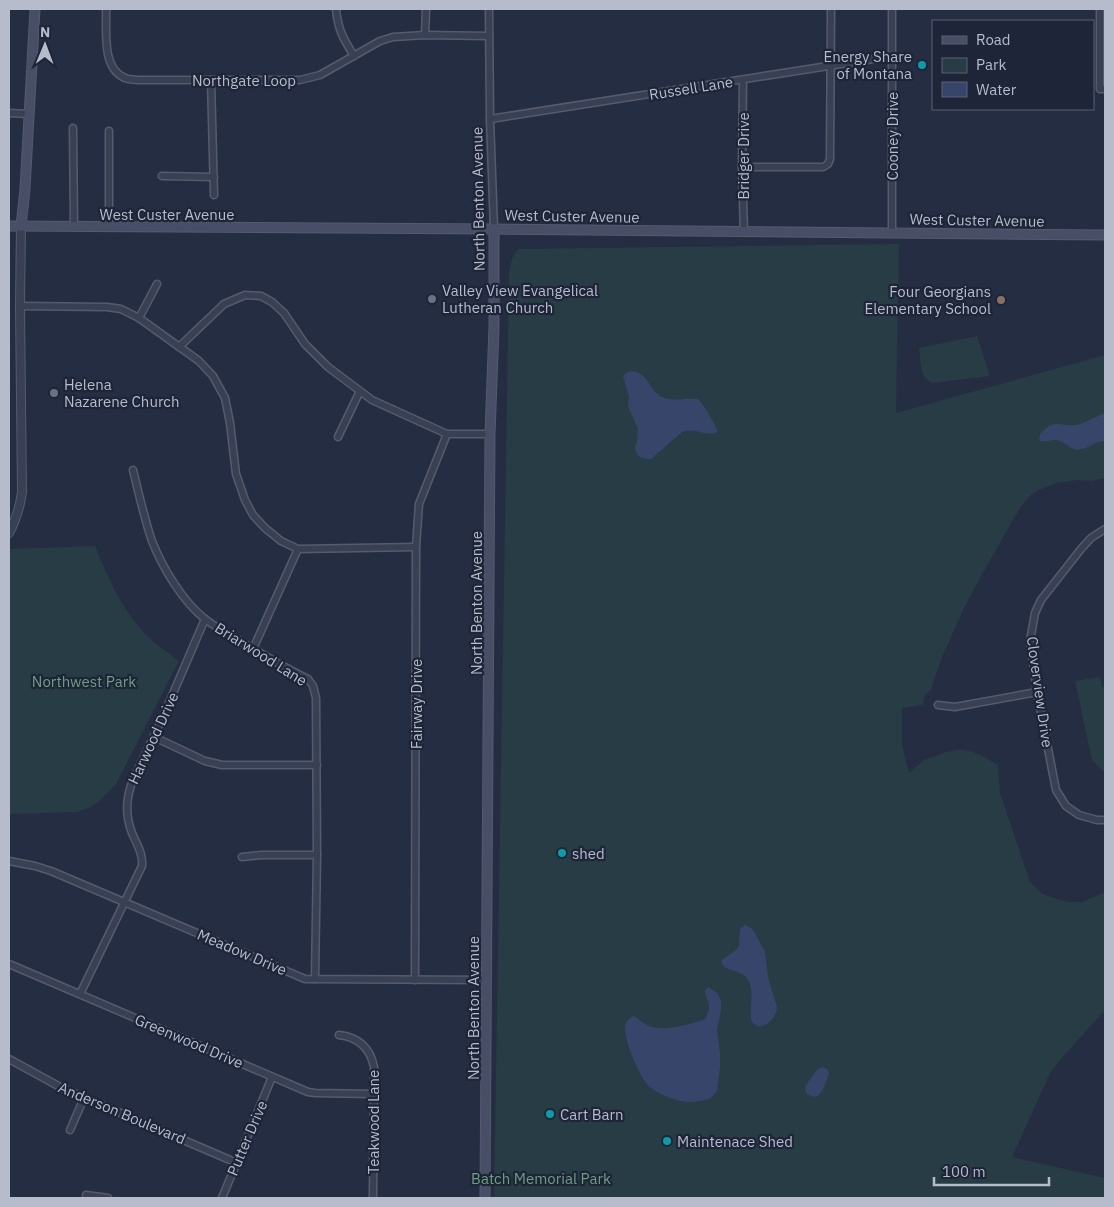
<svg xmlns="http://www.w3.org/2000/svg" width="1114" height="1207" font-family="'IBM Plex Sans',sans-serif">
<style>
.green{fill:#273c44}
.water{fill:#38456b}
.lines{fill:none;stroke-linecap:round;stroke-linejoin:round}
.minor-casing{stroke:#555b6d;stroke-width:9}
.tertiary-casing{stroke:#555b6d;stroke-width:10}
.secondary-casing{stroke:#555b6d;stroke-width:11}
.minor{stroke:#3a4053;stroke-width:6}
.tertiary{stroke:#3a4053;stroke-width:8}
.secondary{stroke:#474e66;stroke-width:9}
.culture-dot{fill:#0f9aa8;stroke:#1e2538;stroke-width:2}
.worship-dot{fill:#6b7280;stroke:#1e2538;stroke-width:2}
.education-dot{fill:#8d6e63;stroke:#1e2538;stroke-width:2}
.labels{text-anchor:middle;dominant-baseline:central;stroke-width:4.5;stroke-linejoin:round;paint-order:stroke}
.poi-label{font-size:15px;fill:#b7bccd;stroke:#1e2538;text-anchor:start}
.street-label{font-size:15px;fill:#b7bccd;stroke:#1e2538}
.park-label{font-size:15px;fill:#6d9f80;stroke:#1e2538}
</style>
<rect width="100%" height="100%" fill="#252d43"/>
<g class="green">
<path d="M899,244L896,413L1105,355V478L1092,481L1077,480L1056,483L1041,489L1032,494L1021,506L981,576L963,610L943,655L935,677L931,690L926,694L922,705L902,708V744L909,773C914,769 919,764 924,760C928,758 934,757 939,755C964,744 975,752 998,765L1000,793L1030,882L1041,893L1053,898L1068,902H1082L1105,892V1010L1061,1059L1050,1073L1012,1157L1105,1178V1198H494L509,273L512,258L518,249Z"/>
<polygon points="9,272 10,338 10,421 9,421"/>
<path d="M977,336L990,376L932,383C919,378 921,360 919,348Z"/>
<path d="M95,546C108,578 121,608 145,634C155,644 168,652 179,661L116,784L98,802L89,808L77,812L9,814V549Z"/>
<polygon points="1100,677 1102,687 1105,687 1105,772 1104,772 1092,760 1075,681"/>
</g>
<g class="water">
<path d="M628,372C631,372 634,371 636,372C648,375 651,392 662,397C673,402 686,398 698,399C705,406 713,421 717,430L716,433C702,436 696,427 682,432L651,459C642,459 637,457 635,448L637,442L638,429L628,406L629,396L623,376Z"/>
<path d="M1105,413V441C1097,440 1091,447 1082,449C1072,452 1068,444 1060,441C1053,438 1047,443 1040,441C1039,437 1039,434 1043,431C1056,417 1066,429 1080,424C1089,421 1097,416 1105,413Z"/>
<path d="M745,925L751,928L755,933L765,952L768,977L777,1007C777,1018 762,1033 753,1023C747,1017 756,993 748,980C741,967 724,974 721,961L737,949L739,945L740,929Z"/>
<path d="M708,987L717,993L720,998L721,1002V1011L717,1029L720,1054V1067L717,1091L710,1099C703,1100 694,1102 687,1102C676,1101 655,1093 648,1085C639,1076 621,1035 626,1024C627,1020 631,1017 634,1016C638,1018 642,1023 647,1025C660,1033 692,1024 705,1019C713,1005 707,1004 705,991Z"/>
<path d="M822,1067L827,1069L829,1074C824,1085 821,1105 806,1093L805,1087L816,1071Z"/>
</g>
<g class="lines">
<g class="minor-casing">
<g id="minor">
<path d="M106,9C107,30 101,68 125,78C129,80 134,79 137,80H300L320,75L380,41L393,37L425,35L489,36"/>
<path d="M336,9C338,30 343,38 354,56"/>
<polyline points="489,9 490,119 494,229"/>
<polyline points="892,9 892,233"/>
<polyline points="1100,9 1100,89 1105,89"/>
<polyline points="425,35 426,9"/>
<polyline points="211,80 214,195"/>
<polyline points="743,80 742,167 744,232"/>
<polyline points="9,113 29,114"/>
<polyline points="490,119 892,56"/>
<polyline points="73,128 74,227"/>
<polyline points="742,167 823,167 828,164 830,159 831,9"/>
<polyline points="162,176 214,177"/>
<polyline points="109,227 109,131"/>
<polyline points="20,306 107,307 121,309 139,318 199,361 213,376 225,398 230,423 236,474 245,500 253,515 265,528 281,541 298,549 416,547"/>
<polyline points="139,318 157,284"/>
<polyline points="179,347 224,304 245,295 261,296 272,302 284,313 305,344 328,367 372,400 447,434 490,434"/>
<polyline points="338,437 360,391"/>
<path d="M133,470C139,494 144,518 152,541C162,567 183,602 205,619C214,626 225,632 235,638C259,652 283,667 308,679L313,686L316,698L317,855L315,979"/>
<polyline points="1105,529 1091,538 1081,549 1041,600 1035,613 1030,641 1037,692 1056,790 1066,806 1079,815 1097,820 1105,820"/>
<polyline points="253,649 298,549"/>
<polyline points="938,705 955,707 1037,692"/>
<polyline points="154,737 205,761 222,765 317,765"/>
<polyline points="242,857 261,855 317,855"/>
<polyline points="9,861 35,866 51,871 305,979 487,980"/>
<polyline points="9,964 308,1092 315,1093 374,1094"/>
<polyline points="415,980 416,547 419,504 447,434"/>
<path d="M80,994L142,866C143,853 137,845 132,833C125,815 126,797 133,780L162,719L205,619"/>
<path d="M339,1035C358,1037 370,1048 374,1067L373,1198"/>
<polyline points="9,1059 62,1088 237,1163"/>
<polyline points="70,1130 84,1098"/>
<polyline points="86,1195 108,1198"/>
<polyline points="222,1198 272,1077"/>
</g>
</g>
<g class="tertiary-casing">
<path id="tertiary" d="M9,533C16,520 20,507 22,492L20,306L21,226"/>
</g>
<g class="secondary-casing">
<g id="secondary">
<polyline points="9,226 494,229 1105,235"/>
<polyline points="21,226 25,189 35,9"/>
<polyline points="485,1198 490,434 494,327 494,229"/>
</g>
</g>
<use href="#minor" class="minor"/>
<use href="#tertiary" class="tertiary"/>
<use href="#secondary" class="secondary"/>
</g>
<g class="culture-dot">
<circle cx="922" cy="65" r="5"/>
<circle cx="562" cy="853" r="5"/>
<circle cx="550" cy="1114" r="5"/>
<circle cx="667" cy="1141" r="5"/>
</g>
<g class="worship-dot">
<circle cx="432" cy="299" r="5"/>
<circle cx="54" cy="393" r="5"/>
</g>
<circle class="education-dot" cx="1001" cy="300" r="5"/>
<g class="labels">
<g class="poi-label">
<text x="912" y="56" text-anchor="end">Energy Share<tspan x="912" dy="17">of Montana</tspan></text>
<text x="442" y="290">Valley View Evangelical<tspan x="442" dy="17">Lutheran Church</tspan></text>
<text x="991" y="291" text-anchor="end">Four Georgians<tspan x="991" dy="17">Elementary School</tspan></text>
<text x="64" y="384">Helena<tspan x="64" dy="17">Nazarene Church</tspan></text>
<text x="572" y="853">shed</text>
<text x="560" y="1114">Cart Barn</text>
<text x="677" y="1141">Maintenace Shed</text>
</g>
<g class="street-label">
<text x="244" y="80">Northgate Loop</text>
<text transform="translate(691 88) rotate(-9)">Russell Lane</text>
<text transform="translate(892 136) rotate(-90)">Cooney Drive</text>
<text transform="translate(743 156) rotate(-90)">Bridger Drive</text>
<text transform="translate(478 199) rotate(-91)">North Benton Avenue</text>
<text x="167" y="214">West Custer Avenue</text>
<text transform="translate(572 216) rotate(1)">West Custer Avenue</text>
<text transform="translate(977 220) rotate(1)">West Custer Avenue</text>
<text transform="translate(476 603) rotate(-90)">North Benton Avenue</text>
<text transform="translate(261 654) rotate(32)">Briarwood Lane</text>
<text transform="translate(1040 692) rotate(82)">Cloverview Drive</text>
<text transform="translate(416 704) rotate(-90)">Fairway Drive</text>
<text transform="translate(153 738) rotate(-65)">Harwood Drive</text>
<text transform="translate(242 952) rotate(23)">Meadow Drive</text>
<text transform="translate(473 1008) rotate(-90)">North Benton Avenue</text>
<text transform="translate(189 1041) rotate(23)">Greenwood Drive</text>
<text transform="translate(122 1113) rotate(23)">Anderson Boulevard</text>
<text transform="translate(373 1122) rotate(-90)">Teakwood Lane</text>
<text transform="translate(247 1138) rotate(-67)">Putter Drive</text>
</g>
<g class="park-label">
<text x="84" y="681">Northwest Park</text>
<text x="541" y="1178">Batch Memorial Park</text>
</g>
</g>
<rect width="1114" height="1207" fill="none" stroke="#b7bccd" stroke-width="20"/>
<rect x="932" y="20" width="162" height="90" fill="#1e2538" stroke="#5b6174"/>
<rect x="942" y="36" width="25" height="8" fill="#474e66" stroke="#5b6174"/>
<text x="976" y="45" font-size="15" fill="#b7bccd">Road</text>
<rect x="942" y="58" width="25" height="15" fill="#273c44" stroke="#5b6174"/>
<text x="976" y="70" font-size="15" fill="#b7bccd">Park</text>
<rect x="942" y="82" width="25" height="15" fill="#38456b" stroke="#5b6174"/>
<text x="976" y="95" font-size="15" fill="#b7bccd">Water</text>
<g transform="translate(45 45) rotate(1)" stroke="#1e2538" stroke-width="4" paint-order="stroke">
<path d="M0-4L9 19L0 12L-9 19Z" fill="#b7bccd"/>
<text y="-8" font-size="14" font-weight="bold" text-anchor="middle" fill="#b7bccd">N</text>
</g>
<path d="M934 1177v8h115v-8" fill="none" stroke="#b7bccd" stroke-width="2.5"/>
<text x="942" y="1177" font-size="15" fill="#b7bccd" stroke="#1e2538" stroke-width="4" paint-order="stroke">100 m</text>
</svg>
